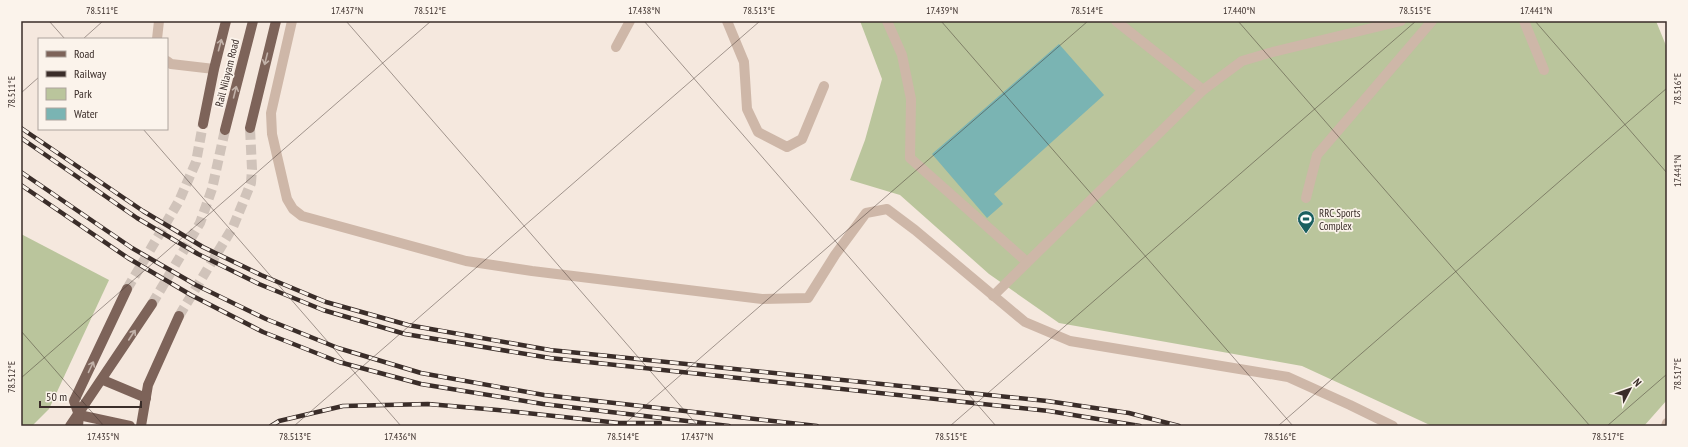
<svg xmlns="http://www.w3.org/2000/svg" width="1688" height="447" font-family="'PT Sans Narrow',sans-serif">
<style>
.green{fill:#bac59c}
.water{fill:#7ab4b3}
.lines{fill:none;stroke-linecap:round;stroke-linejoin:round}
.major-tunnel{stroke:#d0c3ba;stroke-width:10;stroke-dasharray:10 5;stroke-linecap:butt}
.minor{stroke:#ceb7a8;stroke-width:10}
.major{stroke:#7d6359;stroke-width:10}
.rail-casing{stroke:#3a2d29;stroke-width:4.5}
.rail{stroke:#fbf3eb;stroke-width:3;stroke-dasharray:9;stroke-linecap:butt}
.oneway{stroke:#c2b2a9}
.ticks{fill:none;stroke:#3a2d29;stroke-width:1;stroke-opacity:0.45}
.labels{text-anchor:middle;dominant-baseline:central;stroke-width:3.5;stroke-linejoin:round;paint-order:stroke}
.street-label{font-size:11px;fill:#3a2d29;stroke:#fbf3eb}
.poi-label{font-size:11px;fill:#3a2d29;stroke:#fbf3eb;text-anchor:start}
.neatline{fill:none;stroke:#3a2d29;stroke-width:1.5}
.ticks-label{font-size:10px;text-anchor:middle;fill:#3a2d29}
</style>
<rect width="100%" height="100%" fill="#f5e8de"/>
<g class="green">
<polygon points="860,21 1656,21 1667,48 1667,400 1644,426 1432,426 1302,366 1059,323 989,274 900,195 850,180 865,140 882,79"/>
<polygon points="21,234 109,280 49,409 32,426 21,426"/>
</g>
<polygon class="water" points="1059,44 1104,95 994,194 1003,204 987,218 932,154"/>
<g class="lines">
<g class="major-tunnel">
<polyline points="127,289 179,201 196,162 203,124"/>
<polyline points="152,304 200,223 212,189 225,130"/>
<polyline points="179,316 233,227 251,183 252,169 250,128"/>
</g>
<g class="minor">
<polyline points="292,21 271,113 272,134 287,199 293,209 302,216 466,261 532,271 762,299 808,298 835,255 866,213 887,209 915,230 1025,322 1070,341 1288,377 1350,405 1393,426"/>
<polyline points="727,21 744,62 747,109 758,132 787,147 802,139 824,86"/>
<polyline points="887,21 902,55 911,99 910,158 1027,262"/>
<polyline points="1116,21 1203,90"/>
<polyline points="1524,21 1544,70"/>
<polyline points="157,39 159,21"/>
<polyline points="616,47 630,21"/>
<polyline points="167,61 171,64 214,69"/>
<polyline points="1306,198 1317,155 1432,21"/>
<polyline points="993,296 1203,90 1242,61 1269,53 1401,21"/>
<polyline points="1666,426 1667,423"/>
</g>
<g class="major">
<polyline points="203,124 214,69 226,21"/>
<polyline points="250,128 276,21"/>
<polyline points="225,130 253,21"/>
<polyline points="103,380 146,398"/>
<polyline points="79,415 130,426"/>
<polyline points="70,426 152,304"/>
<polyline points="78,426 79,415 74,401 127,289"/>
<polyline points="141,426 148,385 179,316"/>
</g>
<g class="rail-casing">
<g id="rail">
<polyline points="21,128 143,211 203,247 261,275 326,302 408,325 550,350 1047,401 1129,413 1179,426"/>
<polyline points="21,138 137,218 198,254 259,284 323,310 405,334 550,358 1049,411 1140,426"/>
<polyline points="21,172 132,248 196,285 266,319 338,348 421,373 544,395 817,426"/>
<polyline points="21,185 128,258 191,295 263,332 339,362 421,384 543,404 729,426"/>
<polyline points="271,426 279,421 343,406 428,404 498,410 619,423 660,423"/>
</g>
</g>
<use href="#rail" class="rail"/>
</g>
<defs><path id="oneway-shaft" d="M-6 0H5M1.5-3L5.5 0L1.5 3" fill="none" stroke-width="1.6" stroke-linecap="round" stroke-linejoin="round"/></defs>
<g class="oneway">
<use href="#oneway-shaft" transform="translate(220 45) rotate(-75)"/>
<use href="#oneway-shaft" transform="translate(266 59) rotate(104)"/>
<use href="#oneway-shaft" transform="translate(235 92) rotate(-76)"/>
<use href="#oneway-shaft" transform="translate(132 335) rotate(-57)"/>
<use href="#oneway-shaft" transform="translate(91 367) rotate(-65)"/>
</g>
<path class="ticks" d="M49,21L65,39M346,21L698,426M644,21L996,426M941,21L1293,426M1238,21L1590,426M1535,21L1667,173M83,39L103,21M21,93L39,77M143,129L401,426M21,331L104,426M21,378L431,21M294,426L760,21M622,426L1088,21M950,426L1416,21M1278,426L1667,88M1607,426L1667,374"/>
<defs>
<g id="stadium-pin" transform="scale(0.9)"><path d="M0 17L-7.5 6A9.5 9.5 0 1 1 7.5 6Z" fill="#1a5f60" stroke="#fbf3eb"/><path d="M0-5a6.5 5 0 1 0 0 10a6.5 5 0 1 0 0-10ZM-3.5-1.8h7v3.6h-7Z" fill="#fff"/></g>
</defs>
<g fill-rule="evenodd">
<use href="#stadium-pin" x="1306" y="219"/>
</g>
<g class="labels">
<g class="street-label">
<text transform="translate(227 73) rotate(-76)">Rail Nilayam Road</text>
</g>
<g class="poi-label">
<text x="1319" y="213">RRC Sports<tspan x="1319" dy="13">Complex</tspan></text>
</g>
</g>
<rect width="1688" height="447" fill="none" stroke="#fbf3eb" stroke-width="44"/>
<rect x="38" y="38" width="130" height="92" fill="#fbf3eb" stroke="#aea49d"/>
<rect x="46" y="51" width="20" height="6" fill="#7d6359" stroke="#aea49d"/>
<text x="74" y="58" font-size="12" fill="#3a2d29">Road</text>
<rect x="46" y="71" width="20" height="6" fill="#3a2d29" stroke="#aea49d"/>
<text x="74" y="78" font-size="12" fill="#3a2d29">Railway</text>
<rect x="46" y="88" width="20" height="12" fill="#bac59c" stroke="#aea49d"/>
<text x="74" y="98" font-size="12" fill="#3a2d29">Park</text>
<rect x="46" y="108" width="20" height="12" fill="#7ab4b3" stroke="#aea49d"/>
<text x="74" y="118" font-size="12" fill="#3a2d29">Water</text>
<g transform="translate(1630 389) rotate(49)" stroke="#fbf3eb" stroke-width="3" paint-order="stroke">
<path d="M0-3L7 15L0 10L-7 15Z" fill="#3a2d29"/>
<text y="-6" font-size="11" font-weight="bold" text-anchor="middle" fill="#3a2d29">N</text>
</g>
<path d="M40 401v6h101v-6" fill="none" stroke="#3a2d29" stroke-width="2"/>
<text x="46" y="401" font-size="12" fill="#3a2d29" stroke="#fbf3eb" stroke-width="3" paint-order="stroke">50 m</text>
<rect x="22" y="22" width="1644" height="403" class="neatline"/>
<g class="ticks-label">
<text x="102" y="14">78.511°E</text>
<text x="347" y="14">17.437°N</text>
<text x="430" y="14">78.512°E</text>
<text x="644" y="14">17.438°N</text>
<text x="759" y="14">78.513°E</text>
<text x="942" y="14">17.439°N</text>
<text x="1087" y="14">78.514°E</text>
<text x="1239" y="14">17.440°N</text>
<text x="1415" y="14">78.515°E</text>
<text x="1536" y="14">17.441°N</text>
<text transform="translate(1677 89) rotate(-90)" y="4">78.516°E</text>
<text transform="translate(11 92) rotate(-90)" y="4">78.511°E</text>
<text transform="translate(1677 171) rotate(-90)" y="4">17.441°N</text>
<text transform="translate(1677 374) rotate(-90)" y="4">78.517°E</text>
<text transform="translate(11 377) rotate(-90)" y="4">78.512°E</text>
<text x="103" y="440">17.435°N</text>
<text x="295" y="440">78.513°E</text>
<text x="400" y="440">17.436°N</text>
<text x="623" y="440">78.514°E</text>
<text x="697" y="440">17.437°N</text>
<text x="951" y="440">78.515°E</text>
<text x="1280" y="440">78.516°E</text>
<text x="1608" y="440">78.517°E</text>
</g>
</svg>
